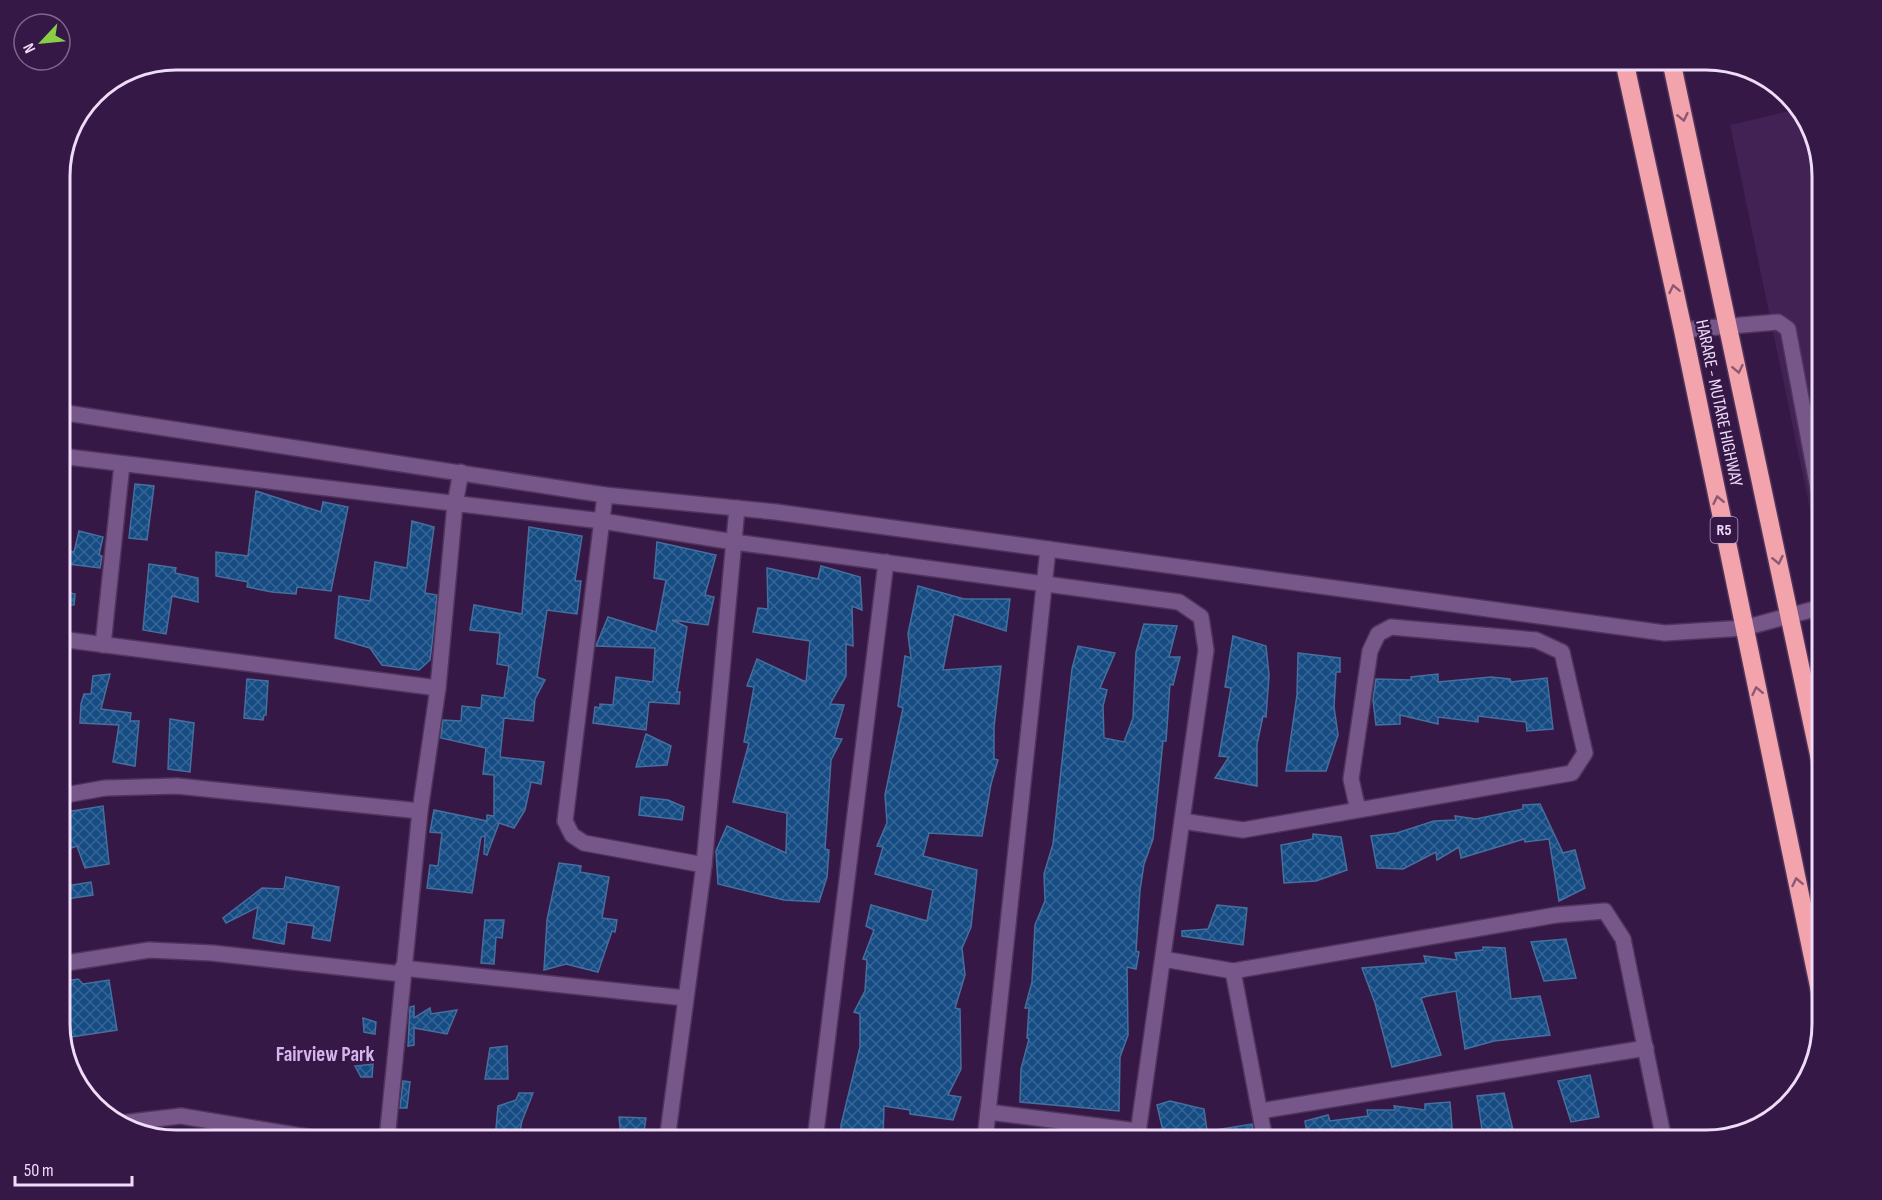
<svg xmlns="http://www.w3.org/2000/svg" width="1882" height="1200" font-family="'Sofia Sans Condensed',sans-serif">
<style>
.built{fill:#422154}
.building{fill:url(#building-cross-hatch);stroke:#466f9d;stroke-width:1.5}
.lines{fill:none;stroke-linecap:round;stroke-linejoin:round}
.minor-casing{stroke:#4f355c;stroke-width:18}
.highway-casing{stroke:#4f355c;stroke-width:21}
.minor{stroke:#77578a;stroke-width:15}
.highway{stroke:#f2a3ab;stroke-width:18}
.oneway{stroke:#8b5773}
.labels{text-anchor:middle;dominant-baseline:central;stroke-width:4.5;stroke-linejoin:round;paint-order:stroke}
.shield{fill:#361846;stroke:#b7a1c3;stroke-width:1.5}
.shield-label{font-size:16px;font-weight:bold;fill:#eedcf9}
.street-label{font-size:18px;fill:#eedcf9;stroke:#361846}
.quarter-label{font-size:21px;font-weight:bold;fill:#d7b4ed;stroke:#361846}
.rim{fill:none;stroke:#eedcf9;stroke-width:3}
</style>
<defs>
<pattern id="building-cross-hatch" width="8" height="8" patternUnits="userSpaceOnUse" patternTransform="scale(1.5)"><rect width="8" height="8" fill="#154c83"/><path d="M0 0l8 8M0 8l8-8" fill="none" stroke="#376595"/></pattern>
</defs>
<rect width="100%" height="100%" fill="#361846"/>
<polygon class="built" points="1798,109 1807,119 1822,176 1822,567 1730,125"/>
<g class="building">
<polygon points="135,484 154,486 147,540 129,538"/>
<polygon points="256,491 321,512 323,502 348,507 331,591 297,587 296,594 272,592 247,587 248,582 216,576 216,552 248,556"/>
<polygon points="412,521 434,527 425,593 437,595 432,644 430,660 419,670 382,665 370,648 335,638 339,596 370,601 375,562 407,568"/>
<polygon points="529,527 582,536 575,581 581,581 577,614 547,610 537,677 545,680 535,699 533,721 504,718 500,757 544,762 541,784 531,782 525,810 514,828 499,823 487,855 484,854 485,836 481,837 472,893 427,888 430,865 438,866 442,833 430,832 434,810 487,821 487,815 494,816 494,775 483,774 486,748 441,738 441,736 443,720 461,721 462,706 481,708 482,695 504,698 509,666 497,664 500,633 470,630 474,605 522,614"/>
<polygon points="79,531 103,537 99,555 102,556 100,568 60,563 60,549 74,552"/>
<polygon points="657,542 716,555 705,595 714,597 708,625 672,620 687,627 677,692 680,692 679,704 649,702 646,730 593,723 595,707 600,708 600,704 613,705 616,677 653,682 655,648 596,646 608,617 656,632 666,580 654,578"/>
<polygon points="149,564 176,568 175,573 198,578 198,602 172,596 166,634 143,630"/>
<polygon points="821,566 860,577 862,610 852,606 853,646 846,644 846,676 830,704 844,705 834,738 842,739 831,760 825,849 829,850 827,877 819,902 784,900 718,884 716,851 727,826 786,853 787,813 733,802 749,743 744,742 754,687 747,686 757,659 806,682 810,641 753,632 758,608 768,609 767,568 818,579"/>
<polygon points="918,586 964,599 1010,599 1006,631 954,614 943,670 1001,666 994,727 994,759 998,760 991,784 982,836 929,833 923,856 977,870 971,927 962,948 965,975 955,1008 960,1009 961,1069 948,1095 961,1097 953,1120 910,1114 910,1110 884,1106 883,1140 841,1140 841,1125 860,1047 860,1014 854,1012 865,991 867,960 863,959 874,930 866,926 871,905 927,921 933,890 875,874 883,847 877,846 887,823 885,795 903,708 898,706 905,656 911,658 908,634"/>
<polygon points="60,591 75,594 74,605 60,603"/>
<polygon points="1144,624 1177,626 1169,657 1180,657 1173,685 1170,684 1166,741 1163,741 1153,839 1144,864 1140,890 1136,951 1139,952 1136,969 1127,967 1128,1035 1120,1057 1119,1111 1020,1102 1021,1069 1029,1039 1027,1038 1029,1008 1025,1008 1032,982 1035,925 1045,901 1044,874 1053,844 1072,669 1078,646 1115,653 1100,688 1107,690 1103,706 1104,738 1124,742 1133,718 1136,652"/>
<polygon points="1233,636 1266,646 1269,675 1266,717 1263,716 1257,744 1257,786 1215,778 1229,757 1219,756 1231,688 1225,687"/>
<polygon points="1298,653 1340,658 1340,672 1336,672 1334,707 1338,735 1326,771 1286,771 1297,695"/>
<polygon points="110,674 101,709 131,713 130,721 139,721 135,766 113,762 119,725 80,723 81,704 84,694 91,694 93,676"/>
<polygon points="1438,674 1438,682 1491,677 1510,679 1511,682 1547,678 1553,729 1527,731 1526,722 1478,716 1478,722 1438,717 1438,724 1400,715 1400,724 1376,725 1373,700 1376,679 1411,680 1411,677"/>
<polygon points="247,679 268,681 266,715 264,715 263,720 244,718"/>
<polygon points="170,719 194,723 190,772 168,769"/>
<polygon points="646,734 671,746 667,765 636,767"/>
<polygon points="641,797 668,800 684,807 682,820 639,815"/>
<polygon points="1540,804 1563,853 1575,850 1585,888 1559,901 1549,839 1525,842 1524,839 1461,858 1459,847 1437,860 1436,852 1403,869 1377,868 1371,836 1397,833 1434,821 1456,820 1455,816 1476,819 1523,809 1523,805"/>
<polygon points="103,806 109,864 85,868 77,846 62,851 60,813"/>
<polygon points="1313,834 1341,837 1347,870 1316,881 1284,883 1281,845 1313,839"/>
<polygon points="559,863 581,866 580,872 609,877 602,918 617,920 615,932 612,931 598,972 566,964 544,970 547,920"/>
<polygon points="286,877 339,887 330,941 312,938 314,926 287,922 284,944 253,938 258,907 226,923 223,918 262,888 284,889"/>
<polygon points="91,882 93,895 60,900 60,887"/>
<polygon points="1217,905 1247,908 1243,945 1182,936 1182,931 1208,929"/>
<polygon points="485,920 504,920 502,938 496,937 494,964 481,963"/>
<polygon points="1566,939 1576,978 1544,981 1531,942"/>
<polygon points="1483,947 1505,948 1511,999 1540,996 1550,1035 1494,1041 1465,1049 1456,991 1428,996 1421,998 1441,1055 1392,1067 1375,1003 1362,968 1426,963 1424,956 1457,960 1455,953 1483,950"/>
<polygon points="78,979 83,984 109,980 117,1030 65,1038 60,1005 60,982"/>
<polygon points="414,1006 414,1018 430,1008 431,1014 457,1010 447,1034 414,1028 414,1045 408,1046 410,1007"/>
<polygon points="363,1018 376,1022 375,1034 364,1032"/>
<polygon points="507,1046 508,1079 485,1079 490,1048"/>
<polygon points="373,1064 372,1077 361,1077 355,1066"/>
<polygon points="1590,1075 1599,1117 1571,1122 1558,1081"/>
<polygon points="403,1081 410,1082 407,1108 400,1108"/>
<polygon points="519,1093 533,1093 522,1121 518,1140 495,1140 498,1106 516,1100"/>
<polygon points="1504,1093 1513,1130 1483,1136 1477,1096"/>
<polygon points="1170,1101 1204,1109 1207,1131 1163,1131 1157,1105"/>
<polygon points="1450,1102 1453,1140 1308,1140 1305,1121 1328,1115 1330,1121 1368,1116 1367,1110 1395,1110 1394,1106 1425,1110 1425,1104"/>
<polygon points="619,1117 646,1118 643,1138 621,1135"/>
<polygon points="1252,1124 1253,1140 1197,1140 1196,1133"/>
</g>
<g class="lines">
<g class="minor-casing">
<g id="minor">
<polyline points="1683,330 1778,322 1788,329 1822,510"/>
<polyline points="60,412 605,495 776,512 1665,633 1744,628 1822,607"/>
<polyline points="60,456 602,521 734,542 1179,602 1201,617 1206,650 1137,1140"/>
<polyline points="605,495 565,821 572,835 584,843 704,865"/>
<polyline points="60,639 438,688"/>
<polyline points="103,645 122,464"/>
<polyline points="60,796 105,788 177,786 420,811"/>
<polyline points="1182,821 1243,830 1572,773 1585,753 1562,652 1536,640 1391,627 1378,634 1370,651 1351,779 1358,810"/>
<polyline points="1163,959 1233,971 1556,915 1605,911 1623,939 1664,1140"/>
<polyline points="60,964 149,950 212,953 402,974"/>
<polyline points="402,968 685,998"/>
<polyline points="1233,971 1265,1140"/>
<polyline points="1260,1111 1646,1048"/>
<polyline points="988,1112 1138,1131"/>
<polyline points="121,1123 181,1116 326,1140"/>
<polyline points="387,1139 420,811 438,688 455,504 461,472"/>
<polyline points="667,1140 704,865 737,508"/>
<polyline points="815,1140 886,562"/>
<polyline points="985,1140 1048,549"/>
</g>
</g>
<g class="highway-casing">
<g id="highway">
<polyline points="1624,60 1683,330 1822,1001"/>
<polyline points="1671,60 1822,769"/>
</g>
</g>
<use href="#minor" class="minor"/>
<use href="#highway" class="highway"/>
</g>
<defs><path id="oneway-chevron" d="M-2-3.5L2.5 0L-2 3.5" fill="none" stroke-width="1.6" stroke-linecap="round" stroke-linejoin="round" transform="scale(1.5)"/></defs>
<g class="oneway">
<use href="#oneway-chevron" transform="translate(1683 117) rotate(78)"/>
<use href="#oneway-chevron" transform="translate(1674 289) rotate(-102)"/>
<use href="#oneway-chevron" transform="translate(1738 369) rotate(78)"/>
<use href="#oneway-chevron" transform="translate(1718 500) rotate(-102)"/>
<use href="#oneway-chevron" transform="translate(1778 560) rotate(78)"/>
<use href="#oneway-chevron" transform="translate(1757 691) rotate(-102)"/>
<use href="#oneway-chevron" transform="translate(1797 882) rotate(-102)"/>
</g>
<g class="labels">
<rect class="shield" x="1710.5" y="517" width="27" height="26" rx="4.5"/>
<g class="shield-label">
<text x="1724" y="530">R5</text>
</g>
<g class="street-label">
<text transform="translate(1719 403) rotate(78)">HARARE - MUTARE HIGHWAY</text>
</g>
<g class="quarter-label">
<text x="325" y="1054">Fairview Park</text>
</g>
</g>
<path d="M0 0H1882V1200H0ZM176 70H1706A106 106 0 0 1 1812 176V1024A106 106 0 0 1 1706 1130H176A106 106 0 0 1 70 1024V176A106 106 0 0 1 176 70Z" fill="#361846" fill-rule="evenodd"/>
<path class="rim" d="M176 70H1706A106 106 0 0 1 1812 176V1024A106 106 0 0 1 1706 1130H176A106 106 0 0 1 70 1024V176A106 106 0 0 1 176 70Z"/>
<g transform="translate(42 42) rotate(244)"><circle r="28" fill="#361846" stroke="#80668e" stroke-width="1.5"/>
<path d="M0-4.5L10 22L0 15L-10 22Z" fill="#8ace47"/>
<text y="-9" font-size="16" font-weight="bold" text-anchor="middle" fill="#eedcf9">N</text>
</g>
<path d="M15 1176v9h117v-9" fill="none" stroke="#eedcf9" stroke-width="3"/>
<text x="24" y="1176" font-size="18" fill="#eedcf9" stroke="#361846" stroke-width="4.5" paint-order="stroke">50 m</text>
</svg>
